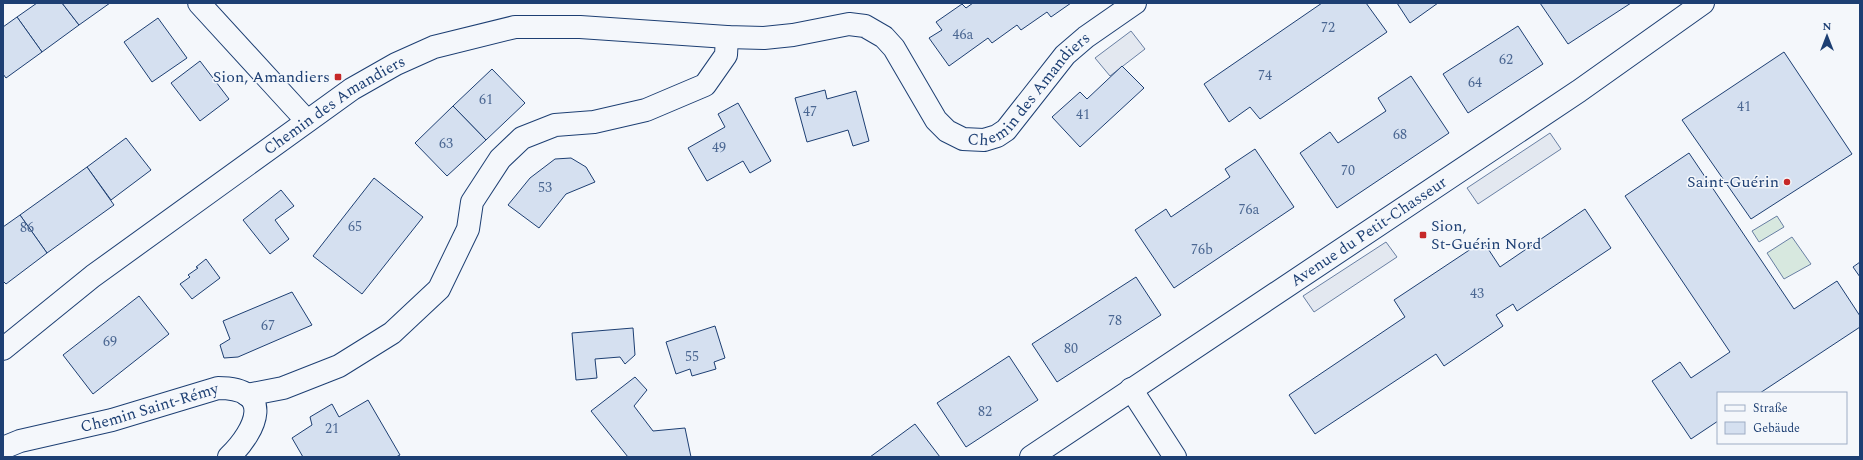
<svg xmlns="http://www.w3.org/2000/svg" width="1863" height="460" font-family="Spectral,serif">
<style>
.green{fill:#d7e8df;stroke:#687fa3}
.parking{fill:#e3e8f0;stroke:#687fa3}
.building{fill:#d5e0f0;stroke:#1d3f73}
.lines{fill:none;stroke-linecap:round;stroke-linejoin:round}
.street-casing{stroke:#1d3f73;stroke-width:24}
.secondary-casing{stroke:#1d3f73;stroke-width:24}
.street{stroke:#f4f7fb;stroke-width:22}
.secondary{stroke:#f4f7fb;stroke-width:22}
.poi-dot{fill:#c62828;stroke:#f4f7fb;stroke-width:1.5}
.labels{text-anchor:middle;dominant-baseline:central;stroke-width:3;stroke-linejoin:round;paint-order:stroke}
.number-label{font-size:14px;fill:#4b6792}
.poi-label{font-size:16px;fill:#1d3f73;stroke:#f4f7fb;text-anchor:end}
.street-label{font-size:16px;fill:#1d3f73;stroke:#f4f7fb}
</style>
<rect width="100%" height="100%" fill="#f4f7fb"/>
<g class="green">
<polygon points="1777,216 1784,227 1759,242 1752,231"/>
<polygon points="1792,237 1811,264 1784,279 1767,253"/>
</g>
<g class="parking">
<polygon points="1131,31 1145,49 1110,76 1095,58"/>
<polygon points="1550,133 1561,149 1478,204 1467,188"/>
<polygon points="1386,242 1397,257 1314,312 1303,296"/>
</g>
<g class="building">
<polygon points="37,3 62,3 79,25 42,52 17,17"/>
<polygon points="62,3 110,3 79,25"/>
<polygon points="973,3 1071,3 1051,17 1047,12 1021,30 1017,25 992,43 988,38 949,66 929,38 942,30 936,22 962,4 966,8"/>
<polygon points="1322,3 1366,3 1387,32 1260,119 1250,107 1229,122 1204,84"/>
<polygon points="1397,3 1438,3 1410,23"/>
<polygon points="1540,3 1631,3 1568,44"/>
<polygon points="17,17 42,52 6,78 3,74 3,27"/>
<polygon points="158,18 187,58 152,82 124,42"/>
<polygon points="1518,26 1543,64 1468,113 1443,74"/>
<polygon points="1784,52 1852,154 1751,219 1682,120"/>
<polygon points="200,61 229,99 200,121 171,83"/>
<polygon points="1122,66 1144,88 1080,147 1052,117 1080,92 1087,99"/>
<polygon points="492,69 525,103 486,140 453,106"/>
<polygon points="1411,76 1449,133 1337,208 1300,153 1330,132 1338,143 1386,111 1378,98"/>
<polygon points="825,90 827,99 856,91 869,141 853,146 848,130 807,142 795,98"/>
<polygon points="738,103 771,161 750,173 743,161 707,181 688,148 725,127 718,114"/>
<polygon points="453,106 486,140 447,176 415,143"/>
<polygon points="126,138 151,170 111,200 87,167"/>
<polygon points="1255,149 1294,207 1174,288 1135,230 1166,209 1171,217 1230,177 1225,169"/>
<polygon points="1689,153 1794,309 1837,281 1860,316 1860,327 1760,393 1718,393 1718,421 1691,439 1652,381 1680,362 1691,378 1730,352 1625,196"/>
<polygon points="571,158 586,167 595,182 566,194 539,228 508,205 530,178 555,159"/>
<polygon points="87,167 114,205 47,253 20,215"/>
<polygon points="374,178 423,217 362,294 313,256"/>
<polygon points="281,190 294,206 275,220 289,239 270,254 243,220"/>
<polygon points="1585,209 1611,248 1517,311 1513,304 1496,315 1503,326 1444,366 1436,354 1315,434 1289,395 1405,317 1394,300 1483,241 1500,267"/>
<polygon points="20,215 47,253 6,284 3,281 3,227"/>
<polygon points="206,259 220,278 192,299 180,284 190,277 188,275 198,268 196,267"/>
<polygon points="1860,262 1860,277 1853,267"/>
<polygon points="1136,277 1161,315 1057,382 1032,344"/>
<polygon points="292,292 312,325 238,357 224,358 220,345 230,339 223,321"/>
<polygon points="139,296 169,334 93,394 63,355"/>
<polygon points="715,326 725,358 714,362 716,369 692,376 690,369 676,374 666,342"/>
<polygon points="633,328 635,355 625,364 620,357 595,359 597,378 576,380 572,333"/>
<polygon points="1009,356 1038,400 966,447 937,403"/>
<polygon points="635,377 647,390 634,406 653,431 685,428 691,457 628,457 591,411"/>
<polygon points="368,400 400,455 396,457 303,457 292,438 312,425 310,417 332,404 339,417"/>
<polygon points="915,424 940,457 870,457"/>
</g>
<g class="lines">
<g class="street-casing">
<g id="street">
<polyline points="199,3 307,121"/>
<path id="s1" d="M3,349L93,276L352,89L396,64L434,47L515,27H580L727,37L764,38L793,35L849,24L865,26L884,37L894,48L936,120L947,131L963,139L984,140L997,136L1006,130L1065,55L1086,37L1135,3"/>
<polyline points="1131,389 1175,457"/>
<polyline points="247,395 283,388 339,366 392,333 439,289 468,229 472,202 500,159 522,138 555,125 594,122 646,110 705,85 726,55 727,37"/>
<path id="s2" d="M3,448L20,441L112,420L218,388C275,388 257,430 229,457"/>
</g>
</g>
<g class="secondary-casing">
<g id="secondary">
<path id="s3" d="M1031,457L1579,91L1703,3"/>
</g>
</g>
<use href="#street" class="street"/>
<use href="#secondary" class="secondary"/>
</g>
<g class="poi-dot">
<rect x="334" y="73" width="8" height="8" rx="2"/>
<circle cx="1787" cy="182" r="4"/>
<rect x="1419" y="231" width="8" height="8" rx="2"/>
</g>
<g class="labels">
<g class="number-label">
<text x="1328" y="27">72</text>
<text x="963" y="34">46a</text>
<text x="1506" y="59">62</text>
<text x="1265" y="75">74</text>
<text x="1475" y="82">64</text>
<text x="486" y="99">61</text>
<text x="1744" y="106">41</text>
<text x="810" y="111">47</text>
<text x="1083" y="114">41</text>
<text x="1400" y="134">68</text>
<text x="446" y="143">63</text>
<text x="719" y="147">49</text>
<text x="1348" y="170">70</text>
<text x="545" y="187">53</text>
<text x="1249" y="209">76a</text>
<text x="355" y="226">65</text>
<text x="27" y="227">86</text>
<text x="1202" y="249">76b</text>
<text x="1477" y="293">43</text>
<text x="1115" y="320">78</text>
<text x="268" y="325">67</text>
<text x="110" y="341">69</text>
<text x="1071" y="348">80</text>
<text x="692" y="356">55</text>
<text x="985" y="411">82</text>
<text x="332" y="428">21</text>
</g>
<g class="poi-label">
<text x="330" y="77">Sion, Amandiers</text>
<text x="1779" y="182">Saint-Guérin</text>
<text x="1431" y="226" text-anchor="start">Sion,<tspan x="1431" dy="18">St-Guérin Nord</tspan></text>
</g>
<g class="street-label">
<text stroke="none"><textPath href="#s1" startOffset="1204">Chemin des Amandiers</textPath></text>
<text stroke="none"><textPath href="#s1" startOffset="412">Chemin des Amandiers</textPath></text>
<text stroke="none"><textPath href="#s3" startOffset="406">Avenue du Petit-Chasseur</textPath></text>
<text stroke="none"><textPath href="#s2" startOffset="152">Chemin Saint-Rémy</textPath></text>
</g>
</g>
<rect width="1863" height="460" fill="none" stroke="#1d3f73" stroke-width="8"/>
<rect x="1717" y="392" width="130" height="52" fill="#f4f7fb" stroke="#9eadc5"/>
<rect x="1725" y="405" width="20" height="6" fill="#f4f7fb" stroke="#9eadc5"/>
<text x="1753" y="412" font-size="12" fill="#1d3f73">Straße</text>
<rect x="1725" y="422" width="20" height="12" fill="#d5e0f0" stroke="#9eadc5"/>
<text x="1753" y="432" font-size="12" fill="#1d3f73">Gebäude</text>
<g transform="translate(1827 36)" stroke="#f4f7fb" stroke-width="3" paint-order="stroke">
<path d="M0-3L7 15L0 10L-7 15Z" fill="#1d3f73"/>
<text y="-6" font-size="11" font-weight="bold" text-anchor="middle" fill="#1d3f73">N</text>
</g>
</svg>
